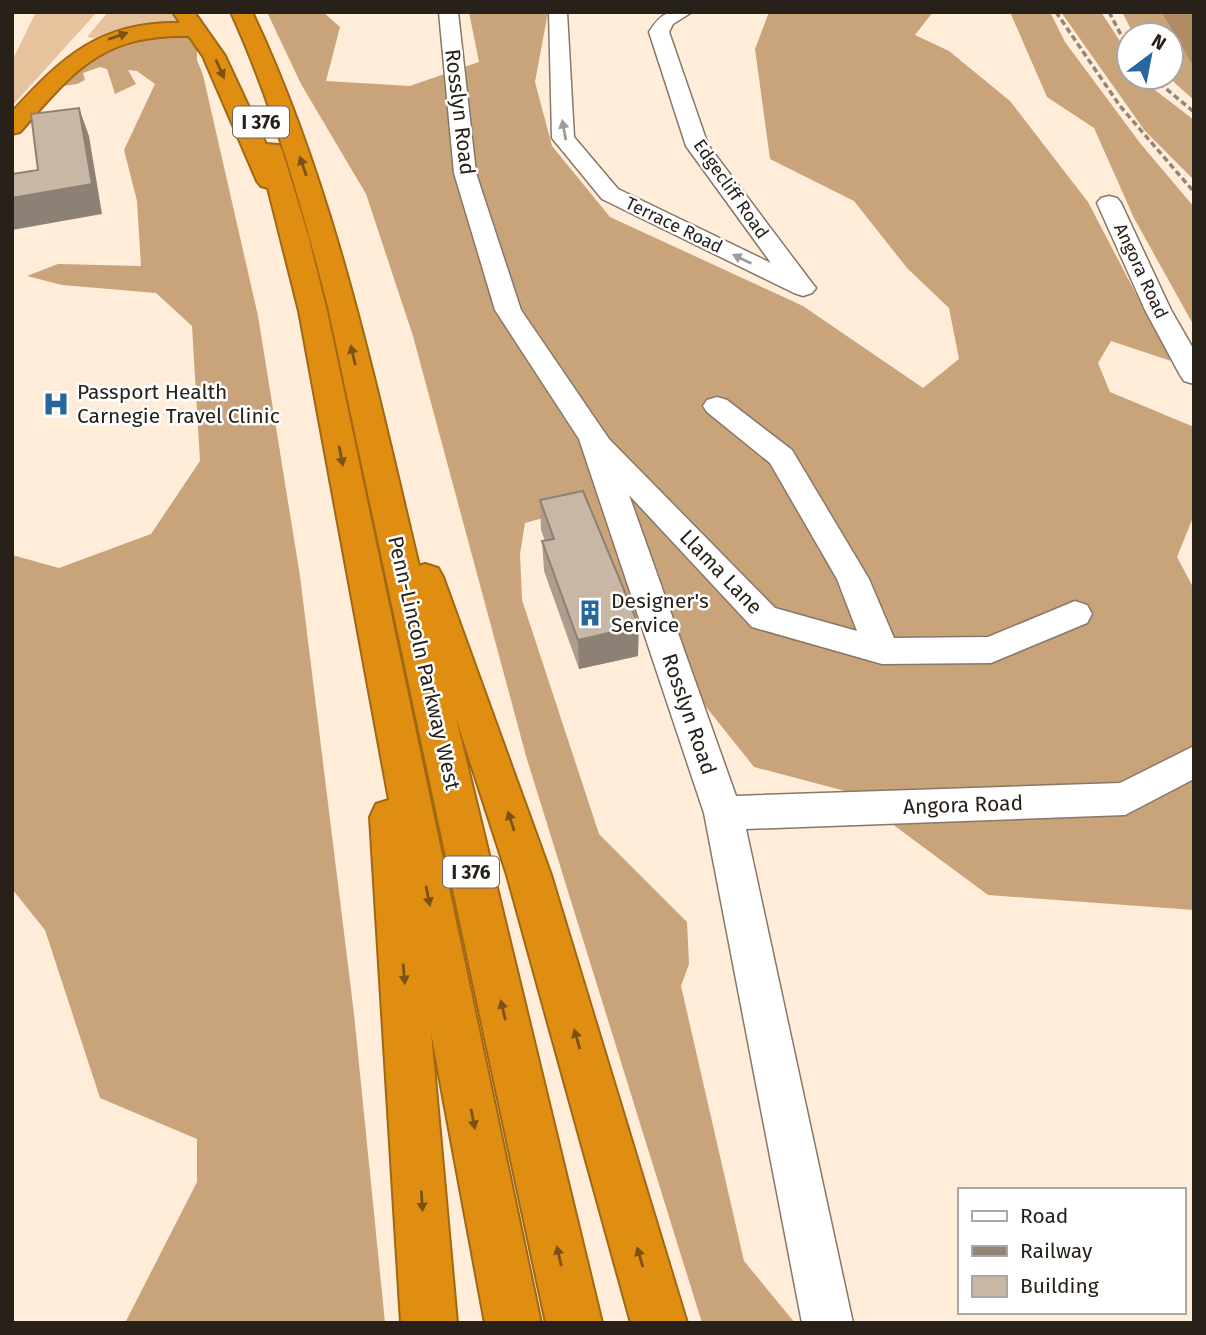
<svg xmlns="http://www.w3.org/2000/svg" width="1206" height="1335" font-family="'Fira Sans',sans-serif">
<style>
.green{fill:#e6c29d}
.forest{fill:#c9a37a}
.water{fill:#b08b63}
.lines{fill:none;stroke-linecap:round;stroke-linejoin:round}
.minor-casing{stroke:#876;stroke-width:3}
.highway-casing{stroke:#a06814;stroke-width:4}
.minor{fill:#fff;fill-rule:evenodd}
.highway{fill:#e08e11;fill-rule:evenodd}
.rail{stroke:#938679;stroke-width:3.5;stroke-dasharray:6 3.5;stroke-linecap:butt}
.wall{fill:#ad9d8e}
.shaded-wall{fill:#8d8074}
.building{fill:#c9b7a5;stroke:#8d8074;stroke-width:2}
.oneway{fill:#7b5216}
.oneway2{fill:#9e9b98}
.labels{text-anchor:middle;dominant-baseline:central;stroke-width:5;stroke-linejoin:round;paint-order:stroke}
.far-street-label{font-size:18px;fill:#28211a;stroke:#fff}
.shield{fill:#fff;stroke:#68645f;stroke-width:2}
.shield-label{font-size:19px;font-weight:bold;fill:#28211a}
.street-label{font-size:21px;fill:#28211a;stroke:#fff}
.poi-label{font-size:21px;fill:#28211a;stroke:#fff;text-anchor:start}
</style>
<rect width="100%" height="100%" fill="#ffecd9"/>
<g class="green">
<polygon points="36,12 97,12 12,106 12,61"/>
<polygon points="108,12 171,12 178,21 127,29 101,39 87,37"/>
</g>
<g class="forest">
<polygon points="267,12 323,12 340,27 326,81 410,86 479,62 469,12 548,12 535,82 552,146 610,217 803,306 923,388 959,359 949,308 907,268 854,201 770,159 755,49 769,12 933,12 915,35 949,51 1010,101 1088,202 1171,361 1111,341 1098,363 1110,392 1194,427 1194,515 1177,557 1194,589 1194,910 988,895 849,792 754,767 640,624 609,564 558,514 525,523 520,554 522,600 599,834 687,922 689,964 681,986 744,1261 795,1323 702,1323 526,756 413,336 366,194 301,84"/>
<polygon points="1010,12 1050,12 1065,42 1140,143 1194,207 1194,326 1134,218 1094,128 1047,97"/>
<polygon points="1061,12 1101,12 1129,55 1129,77 1144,77 1151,87 1194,120 1194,180 1145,131"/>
<polygon points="1122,12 1161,12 1194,68 1194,100 1168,77 1171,77 1171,35 1134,35"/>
<polygon points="184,32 197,45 197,60 203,75 258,316 300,576 354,1014 385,1323 125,1323 197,1182 197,1139 100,1098 45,930 12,889 12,555 59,568 151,534 200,461 192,326 156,293 62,285 27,276 58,264 141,266 137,201 124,150 155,84 137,71 128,70 136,84 115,94 107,69 100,67 83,73 85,80 77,84 55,87 97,48"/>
</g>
<polygon class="water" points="1161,12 1194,12 1194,68"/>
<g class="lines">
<g class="minor-casing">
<g id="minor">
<polygon points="439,12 458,12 476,173 521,310 609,439 775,608 857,631 837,579 770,463 707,412 703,406 707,400 717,397 727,400 792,450 869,579 894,638 988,637 1075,601 1087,605 1092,614 1087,623 991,663 882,664 752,627 629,495 736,796 1120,783 1194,746 1194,779 1125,815 746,829 853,1323 802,1323 704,813 579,439 495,310 454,173"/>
<path d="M549,12H567L574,137L618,189L771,263L686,146L649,32C663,10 668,12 692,12L673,24L669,32L708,145L812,283L816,288L812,293L803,296L794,293L602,199L552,138Z"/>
<polygon points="1109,196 1117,198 1121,203 1171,310 1194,350 1194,384 1184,381 1180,375 1145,310 1097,203 1101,198"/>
</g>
</g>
<g class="highway-casing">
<g id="highway">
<path d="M173,12H194L225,56L266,144L279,145L282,150L308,235L327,311L541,1323H485L431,1032L457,1323H401L370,817L376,804L389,800L299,311L268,188L261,186L257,181L203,56L189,36C101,34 74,71 20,132L12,134V112C62,57 101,21 180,23Z"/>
<path d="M231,12H252C335,188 374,378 419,566L425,564L438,568L443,577L551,875L687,1323H631L507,875L456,718L602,1323H546L328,307C302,206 274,107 231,12Z"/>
</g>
</g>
<use href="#minor" class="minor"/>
<use href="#highway" class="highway"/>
<g class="rail">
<polyline points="1056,12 1120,106 1194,192"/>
<polyline points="1109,12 1129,50"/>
<polyline points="1152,77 1194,112"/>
</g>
</g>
<polygon class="wall" points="540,500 638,656 579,669 544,571 542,541 545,541 541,530"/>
<g class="shaded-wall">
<polygon points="79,108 89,136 102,214 12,230 12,198 92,184"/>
<polygon points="639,626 638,656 579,669 578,640"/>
</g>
<g class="building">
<polygon points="79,108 92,184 12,198 12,174 38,170 31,114"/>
<polygon points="583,491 639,626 578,640 542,541 554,539 540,500"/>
</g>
<defs><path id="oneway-solid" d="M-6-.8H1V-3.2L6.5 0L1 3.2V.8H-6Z" transform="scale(1.75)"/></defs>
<g class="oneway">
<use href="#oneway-solid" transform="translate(118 36) rotate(-19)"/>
<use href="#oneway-solid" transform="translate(220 69) rotate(66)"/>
<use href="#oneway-solid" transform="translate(303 166) rotate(-109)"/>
<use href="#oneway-solid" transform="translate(353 355) rotate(-103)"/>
<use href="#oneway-solid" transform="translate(341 456) rotate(79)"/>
<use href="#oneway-solid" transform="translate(511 821) rotate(-108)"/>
<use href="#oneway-solid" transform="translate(428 896) rotate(79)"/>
<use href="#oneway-solid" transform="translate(404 974) rotate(85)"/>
<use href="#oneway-solid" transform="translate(503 1010) rotate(-103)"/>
<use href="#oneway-solid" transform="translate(577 1039) rotate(-106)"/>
<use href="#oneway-solid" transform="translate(473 1119) rotate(79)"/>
<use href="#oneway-solid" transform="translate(422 1201) rotate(86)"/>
<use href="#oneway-solid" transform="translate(559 1256) rotate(-103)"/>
<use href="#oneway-solid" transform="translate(640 1257) rotate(-106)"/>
</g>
<g class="oneway2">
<use href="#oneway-solid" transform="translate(564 130) rotate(-100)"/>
<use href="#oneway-solid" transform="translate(742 259) rotate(-154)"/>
</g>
<defs>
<g id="hospital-bare" transform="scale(2.1)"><path d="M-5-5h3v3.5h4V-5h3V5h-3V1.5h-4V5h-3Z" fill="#28679d" stroke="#fff" stroke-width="2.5" paint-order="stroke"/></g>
<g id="building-bare" transform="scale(2.1)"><path d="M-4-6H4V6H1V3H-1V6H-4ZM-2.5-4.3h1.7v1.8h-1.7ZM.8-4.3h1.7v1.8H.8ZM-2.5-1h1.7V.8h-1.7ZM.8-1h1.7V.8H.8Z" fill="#28679d" stroke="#fff" stroke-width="2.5" paint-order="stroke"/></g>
</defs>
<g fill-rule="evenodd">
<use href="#hospital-bare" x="56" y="404"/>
<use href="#building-bare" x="590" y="613"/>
</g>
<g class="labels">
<g class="far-street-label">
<text transform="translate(731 189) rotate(55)">Edgecliff Road</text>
<text transform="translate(674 225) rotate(26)">Terrace Road</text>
<text transform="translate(1141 271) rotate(65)">Angora Road</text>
</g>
<g class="shield">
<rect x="233" y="106.5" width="56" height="31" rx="5"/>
<rect x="443" y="856.5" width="56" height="31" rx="5"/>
</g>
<g class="shield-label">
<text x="261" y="122">I 376</text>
<text x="471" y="872">I 376</text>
</g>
<g class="street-label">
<text transform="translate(460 112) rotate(83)">Rosslyn Road</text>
<text transform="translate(721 572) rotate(46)">Llama Lane</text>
<text transform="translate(424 663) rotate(77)">Penn-Lincoln Parkway West</text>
<text transform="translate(689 714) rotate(71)">Rosslyn Road</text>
<text transform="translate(963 805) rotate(-2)">Angora Road</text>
</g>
<g class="poi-label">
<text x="77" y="392">Passport Health<tspan x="77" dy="24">Carnegie Travel Clinic</tspan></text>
<text x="611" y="601">Designer's<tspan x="611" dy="24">Service</tspan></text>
</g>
</g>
<rect width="1206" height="1335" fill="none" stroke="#28211a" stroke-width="28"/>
<rect x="958" y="1188" width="228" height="126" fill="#ffffff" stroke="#a9a6a3" stroke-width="2"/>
<rect x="972" y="1211" width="35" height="10" fill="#ffffff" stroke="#a9a6a3" stroke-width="2"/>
<text x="1020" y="1223" font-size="21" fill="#28211a">Road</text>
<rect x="972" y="1246" width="35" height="10" fill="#938679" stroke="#a9a6a3" stroke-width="2"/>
<text x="1020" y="1258" font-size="21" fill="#28211a">Railway</text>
<rect x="972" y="1276" width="35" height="21" fill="#c9b7a5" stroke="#a9a6a3" stroke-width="2"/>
<text x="1020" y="1293" font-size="21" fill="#28211a">Building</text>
<g transform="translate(1150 56) rotate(32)"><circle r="33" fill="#ffffff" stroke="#a9a6a3" stroke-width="2"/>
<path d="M0-5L12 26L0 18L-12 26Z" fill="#28679d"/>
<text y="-10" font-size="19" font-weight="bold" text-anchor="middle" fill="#28211a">N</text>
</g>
</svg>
